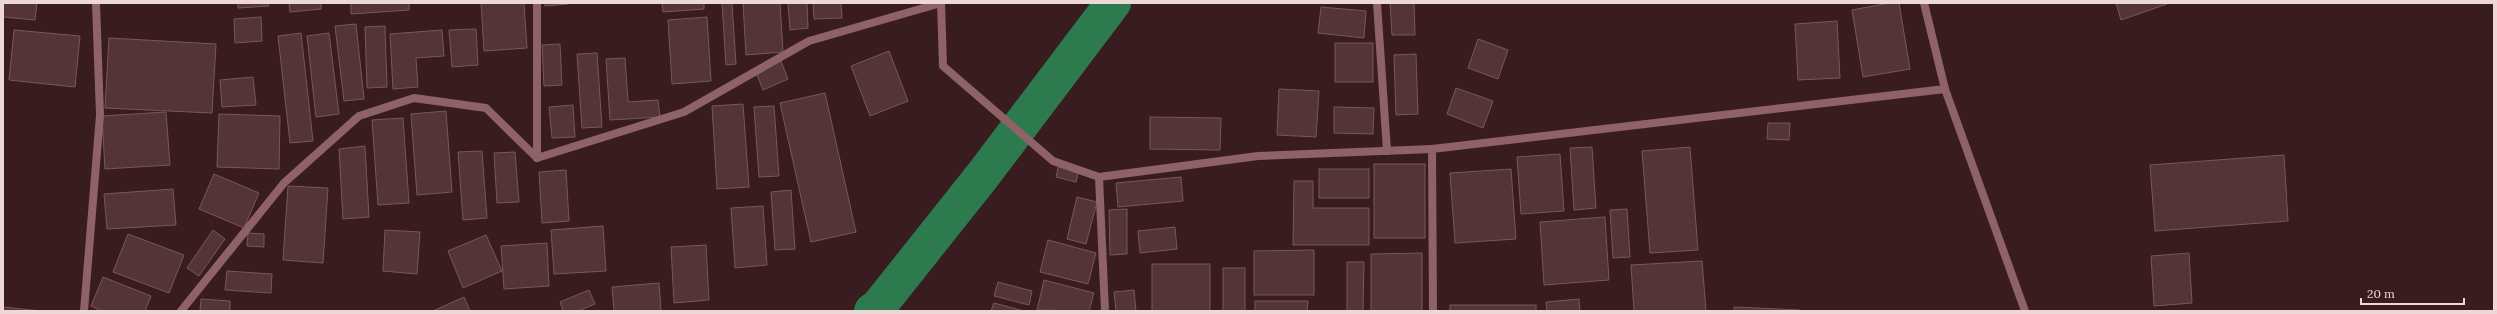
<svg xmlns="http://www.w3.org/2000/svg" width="2497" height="314" font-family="Lora,serif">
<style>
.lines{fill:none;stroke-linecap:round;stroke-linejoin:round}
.canal{stroke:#2c7a4e;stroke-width:36}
.building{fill:#543437;stroke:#79575a}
.minor{stroke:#8e6266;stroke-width:8}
</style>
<rect width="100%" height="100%" fill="#391c1f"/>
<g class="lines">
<polyline class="canal" points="872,311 878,307 983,175 1113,3"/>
</g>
<g class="building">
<polygon points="3,3 37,3 35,20 3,17"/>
<polygon points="238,3 268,3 269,6 238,8"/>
<polygon points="289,3 321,3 321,9 290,12"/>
<polygon points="351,3 409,3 409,10 351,14"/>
<polygon points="481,3 524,3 527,48 484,51"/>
<polygon points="545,3 568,3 568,4 545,6"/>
<polygon points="662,3 704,3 704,9 663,12"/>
<polygon points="722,3 732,3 736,64 726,65"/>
<polygon points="743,3 780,3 783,52 746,55"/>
<polygon points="788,3 807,3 808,28 790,30"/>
<polygon points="813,3 841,3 842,18 814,19"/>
<polygon points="1390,3 1414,3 1415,35 1392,35"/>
<polygon points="1889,3 1899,3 1910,69 1863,77 1852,10"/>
<polygon points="2116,3 2166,3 2167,4 2121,20"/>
<polygon points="1321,7 1366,11 1364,38 1318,33"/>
<polygon points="261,17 262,41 235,43 234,19"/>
<polygon points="707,17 711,81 672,84 668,20"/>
<polygon points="1837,21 1840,78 1798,80 1795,24"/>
<polygon points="356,24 364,99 344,101 335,26"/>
<polygon points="385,26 387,87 367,88 365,27"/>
<polygon points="476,29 478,65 452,67 449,30"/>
<polygon points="14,30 80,36 75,87 9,80"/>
<polygon points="442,30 444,56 416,58 418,87 393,89 390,34"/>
<polygon points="301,33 313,141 290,143 278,36"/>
<polygon points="329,33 339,114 316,117 307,36"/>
<polygon points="109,38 216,44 212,113 105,108"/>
<polygon points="1478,39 1508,50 1498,79 1468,68"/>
<rect x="1335" y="43" width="38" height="39"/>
<polygon points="560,44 562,85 544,86 542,45"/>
<polygon points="889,51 908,101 870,116 851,66"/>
<polygon points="597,53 602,127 582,128 577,54"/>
<polygon points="1416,54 1418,114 1396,115 1394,55"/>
<polygon points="625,58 628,102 658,100 660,117 610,120 606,59"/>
<polygon points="781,61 788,79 763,90 756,72"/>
<polygon points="253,77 256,105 222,107 220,80"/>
<polygon points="1456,88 1493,101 1483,128 1447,114"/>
<polygon points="1279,89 1319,91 1316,137 1277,135"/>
<polygon points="825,93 856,232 811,242 780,103"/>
<polygon points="743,104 749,187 717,189 712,106"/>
<polygon points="573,105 575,137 552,138 549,107"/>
<polygon points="774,106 779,176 759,177 754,107"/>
<polygon points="1334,107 1374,108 1373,134 1334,133"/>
<polygon points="446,111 452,192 417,195 411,114"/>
<polygon points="166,112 170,165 105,169 102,116"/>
<polygon points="219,114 280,116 279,169 217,167"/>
<polygon points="1150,117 1221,118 1220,150 1150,149"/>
<polygon points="403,118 409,203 378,205 372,120"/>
<polygon points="1768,123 1790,123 1789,140 1767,139"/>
<polygon points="365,146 369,217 343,219 339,149"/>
<polygon points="1592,147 1596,208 1574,210 1570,148"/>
<polygon points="1690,147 1698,250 1650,253 1642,151"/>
<polygon points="482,151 487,218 463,220 458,152"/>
<polygon points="515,152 519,202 497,203 494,153"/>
<polygon points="1560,154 1564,211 1521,214 1517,157"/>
<polygon points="2284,155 2288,221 2155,231 2150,165"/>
<polygon points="1059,163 1079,169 1076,182 1056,177"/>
<rect x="1374" y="164" width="51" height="74"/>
<rect x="1319" y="169" width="50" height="29"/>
<polygon points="1511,169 1516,239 1455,243 1450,173"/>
<polygon points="566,170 569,221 542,223 539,172"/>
<polygon points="214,174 259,193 244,228 199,209"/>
<polygon points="1181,177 1183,201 1118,207 1116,183"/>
<polygon points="1294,181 1313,181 1313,208 1369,208 1369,245 1293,245"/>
<polygon points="288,186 328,188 323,263 283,260"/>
<polygon points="173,189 176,225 107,229 104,194"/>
<polygon points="791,190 795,249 775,250 771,192"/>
<polygon points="1077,197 1097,202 1086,244 1067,239"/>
<polygon points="763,206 767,265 735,268 731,208"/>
<polygon points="1127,209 1127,254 1110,255 1109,210"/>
<polygon points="1627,209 1630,257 1613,258 1610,210"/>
<polygon points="1605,217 1609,280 1544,285 1540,222"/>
<polygon points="603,226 606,271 554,274 551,230"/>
<polygon points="1175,227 1177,249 1140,253 1138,231"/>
<polygon points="213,230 225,239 199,276 187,268"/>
<polygon points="385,230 420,232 417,274 383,271"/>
<polygon points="248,233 264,234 264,247 247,246"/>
<polygon points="128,234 184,255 169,293 113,272"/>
<polygon points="486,235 502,271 463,288 448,251"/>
<polygon points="1048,240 1096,253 1088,284 1040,272"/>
<polygon points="547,243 549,286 504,289 501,246"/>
<polygon points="706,245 709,300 674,303 671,247"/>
<polygon points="1314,250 1314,295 1254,295 1254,251"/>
<polygon points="1422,253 1422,311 1371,311 1371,254"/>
<polygon points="2189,253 2192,303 2154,306 2151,256"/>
<polygon points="1702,261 1706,311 1634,311 1631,265"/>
<polygon points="1347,262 1364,262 1363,311 1347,311"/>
<rect x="1152" y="264" width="58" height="47"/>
<rect x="1223" y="268" width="22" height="43"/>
<polygon points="227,271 272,274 271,293 225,290"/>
<polygon points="103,277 151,296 145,311 102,311 91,306"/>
<polygon points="1044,280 1094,293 1089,311 1037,310"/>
<polygon points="998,282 1032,291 1029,305 994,296"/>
<polygon points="659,283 661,311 614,311 612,287"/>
<polygon points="589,290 595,304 578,311 563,311 560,302"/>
<polygon points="1134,290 1136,311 1116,311 1114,292"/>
<polygon points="464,297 470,311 433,311"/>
<polygon points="201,299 230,301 230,311 200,311"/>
<polygon points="1579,299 1580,311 1547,311 1546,302"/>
<polygon points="1255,301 1308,301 1307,311 1255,311"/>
<polygon points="994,303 1024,311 991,311"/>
<rect x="1450" y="305" width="86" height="6"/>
<polygon points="3,307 41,311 3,311"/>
<polygon points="1734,307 1800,310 1800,311 1734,311"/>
</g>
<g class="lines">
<g class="minor">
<polyline points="537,3 537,158 684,112 809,41 941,3"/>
<polyline points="941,3 943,66 1053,161 1099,177 1105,311"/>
<polyline points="1377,3 1387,151"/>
<polyline points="1945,89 2025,311"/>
<polyline points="1099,177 1258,156 1432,149"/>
<polyline points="84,311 100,115 96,3"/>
<polyline points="181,311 284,183 359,116 414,98 486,108 537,158"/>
<polyline points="1433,311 1432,149 1945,89 1924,3"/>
</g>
</g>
<rect width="2497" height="314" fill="none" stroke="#ecd8d9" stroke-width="8"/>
<path d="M2361 298v6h103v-6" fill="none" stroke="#ecd8d9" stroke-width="2"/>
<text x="2367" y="298" font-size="12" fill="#ecd8d9" stroke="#391c1f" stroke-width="3" paint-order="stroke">20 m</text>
</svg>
